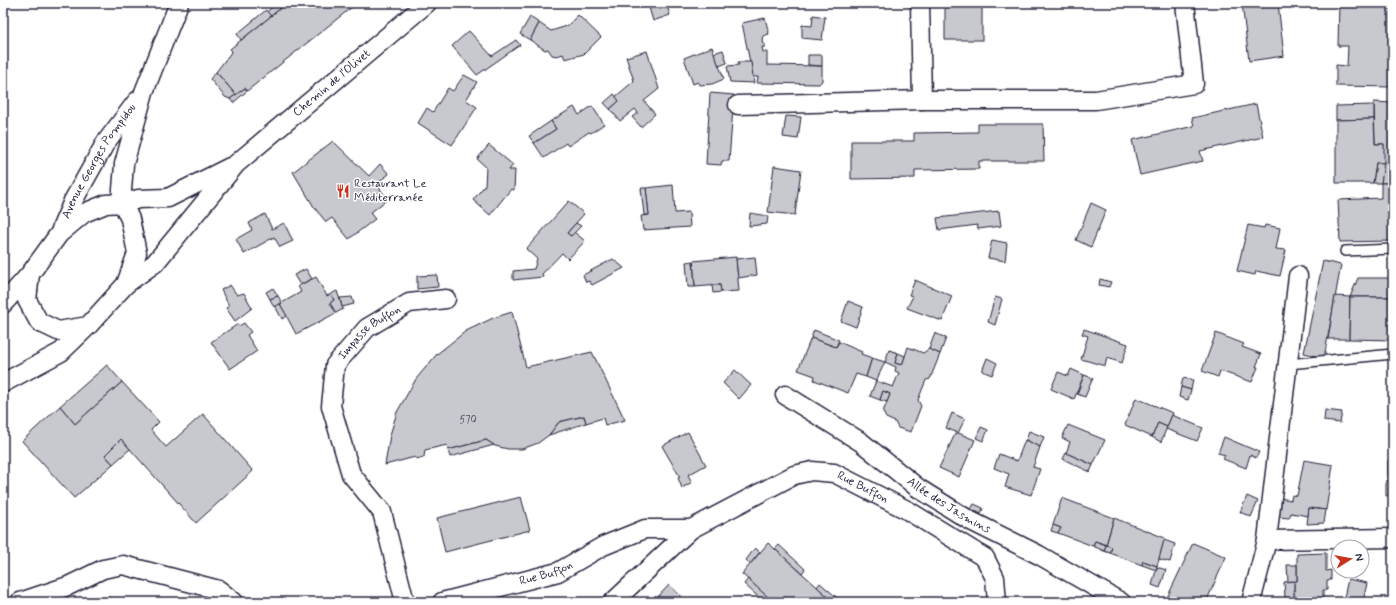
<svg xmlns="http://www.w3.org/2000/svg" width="1396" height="605" font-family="Mynerve,sans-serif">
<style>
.building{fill:#c8c8cf;stroke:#22223b}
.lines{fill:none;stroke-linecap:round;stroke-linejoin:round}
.service-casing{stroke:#22223b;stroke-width:12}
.minor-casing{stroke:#22223b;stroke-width:21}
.service{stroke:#fff;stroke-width:9}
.minor{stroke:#fff;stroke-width:18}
.labels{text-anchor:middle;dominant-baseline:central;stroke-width:3;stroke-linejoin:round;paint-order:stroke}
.number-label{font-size:10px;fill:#4c4c60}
.street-label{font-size:12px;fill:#22223b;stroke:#fff}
.poi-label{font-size:12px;fill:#22223b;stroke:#fff;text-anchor:start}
</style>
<rect width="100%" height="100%" fill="#fff"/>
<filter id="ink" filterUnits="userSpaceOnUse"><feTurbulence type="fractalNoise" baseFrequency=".025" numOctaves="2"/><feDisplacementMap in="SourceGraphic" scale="8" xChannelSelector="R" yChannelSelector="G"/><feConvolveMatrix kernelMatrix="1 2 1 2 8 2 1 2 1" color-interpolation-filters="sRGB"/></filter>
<g filter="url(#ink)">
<g class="building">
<polygon points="276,3 287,3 271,16 267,12"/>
<polygon points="287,3 348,3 352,7 247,91 245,88 236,95 216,72 232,51 230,49"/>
<polygon points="651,3 666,3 670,15 653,21 648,4"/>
<rect x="945" y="3" width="37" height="37"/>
<polygon points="1242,3 1278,3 1284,56 1249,61"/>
<polygon points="1339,3 1393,3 1393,87 1336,86 1336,65 1347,66 1348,46 1338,46"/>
<polygon points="266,10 271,16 241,40 237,34"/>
<polygon points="578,15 601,37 584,54 565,59 563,54 557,56 552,55 548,49 545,50 530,40 539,23 551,31 567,26"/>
<polygon points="813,15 825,17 822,40 802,38 802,25 812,26"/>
<polygon points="530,17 539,23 530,40 520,34"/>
<polygon points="765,18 769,34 763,36 762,41 763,44 765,44 765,47 762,47 763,52 767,52 767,65 822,66 822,81 819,84 757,83 758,77 753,77 742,23"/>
<polygon points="469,31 492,56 516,40 520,45 477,75 452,46"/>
<polygon points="712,47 724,79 712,84 699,85 698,82 693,84 684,58"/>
<polygon points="723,50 727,63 719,66 714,53"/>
<polygon points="647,51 659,89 644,101 655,114 641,127 632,117 638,113 635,109 620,121 610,109 619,101 615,97 634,81 626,57"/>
<polygon points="808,55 822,55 822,66 808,65"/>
<polygon points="738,62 751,62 754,83 730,82 727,66 739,65"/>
<polygon points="216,72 236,95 230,99 225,97 210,79"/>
<polygon points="464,75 477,82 466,100 477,107 452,145 418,123 427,108 433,112 448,88 453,91"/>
<polygon points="245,88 247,91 233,103 230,99"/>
<polygon points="710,93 734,95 729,161 722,161 721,165 706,164"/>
<polygon points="614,94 619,101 610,109 604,103"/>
<polygon points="1374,102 1393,103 1393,183 1381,183 1384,144 1375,144"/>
<polygon points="1256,104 1263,137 1200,151 1203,161 1140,175 1132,140 1194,126 1192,118"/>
<polygon points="1374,105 1374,119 1336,120 1336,106"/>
<polygon points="592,106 604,124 591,133 589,132 568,146 566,143 544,158 534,143 556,129 551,121 574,107 579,115"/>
<polygon points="786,116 801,117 798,139 783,137"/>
<polygon points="1374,119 1375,144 1384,144 1384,163 1376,163 1373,183 1336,183 1336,120"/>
<polygon points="551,121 556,129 534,143 529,136"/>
<polygon points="978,124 1043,124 1044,161 979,161 979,169 915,170 915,178 851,179 851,141 914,141 914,133 978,132"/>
<polygon points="333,141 369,176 380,164 389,174 376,184 388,199 370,213 375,219 349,239 332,218 326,222 314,207 293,172"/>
<polygon points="489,145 513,165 509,170 515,170 514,190 511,189 490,215 473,200 485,185 486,167 477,159"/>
<polygon points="1376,163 1384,163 1381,183 1373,183"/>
<polygon points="774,166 801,170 795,215 768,212"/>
<polygon points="1381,183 1393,183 1393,241 1340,242 1338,200 1381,198"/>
<polygon points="673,185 675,213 689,212 690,227 643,230 641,216 649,215 646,188"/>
<polygon points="641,188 646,188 649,215 644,215"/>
<polygon points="569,201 584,214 567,233 571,236 574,232 585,241 568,259 562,253 542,274 543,277 513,280 513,271 534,269 537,259 526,249"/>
<polygon points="1091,203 1106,210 1091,247 1076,240"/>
<polygon points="999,211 1001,226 978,229 977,225 939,230 937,218"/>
<polygon points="750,213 768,216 767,224 749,226"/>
<polygon points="265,214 272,229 284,223 293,241 280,247 274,237 244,254 236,239 252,230 249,223"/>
<polygon points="576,223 581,226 571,236 567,233"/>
<polygon points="1248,225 1264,228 1265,225 1280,228 1276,249 1286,250 1280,276 1256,271 1255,275 1237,271"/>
<polygon points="992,240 1007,243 1005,261 988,258"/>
<polygon points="736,257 739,291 721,292 720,285 695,287 693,261"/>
<polygon points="755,257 757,275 738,278 736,259"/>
<polygon points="613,259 624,268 592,285 589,281 586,282 583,275"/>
<polygon points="693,261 695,287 688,287 686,262"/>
<polygon points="1323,261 1341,265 1324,358 1304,353"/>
<polygon points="306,269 312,279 300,285 294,275"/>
<polygon points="437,275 438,287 417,289 417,276"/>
<polygon points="316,277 327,296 331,294 334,300 330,303 336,313 296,334 280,304 301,292 298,286"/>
<polygon points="1358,278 1393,278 1393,297 1350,297"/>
<polygon points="1100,279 1111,282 1109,287 1099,285"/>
<polygon points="915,280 952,296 942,321 907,308 913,296 909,295"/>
<polygon points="230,285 237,295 244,293 252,308 235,321 226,308 229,306 221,290"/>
<polygon points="712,285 720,285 721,292 713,293"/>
<polygon points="273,288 278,296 270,299 266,292"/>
<polygon points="337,291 343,309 336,313 330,303 334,300 331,294"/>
<polygon points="278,296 282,303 274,307 270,299"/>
<polygon points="1335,296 1350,297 1349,339 1328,339"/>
<polygon points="352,297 354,304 342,307 340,298"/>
<polygon points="995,297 1002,299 995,325 988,322"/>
<polygon points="1350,297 1393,297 1393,330 1392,340 1349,339"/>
<polygon points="848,301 863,307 856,327 841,321"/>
<polygon points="280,304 287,316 282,319 275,306"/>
<polygon points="512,312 526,367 592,352 625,420 605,425 603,418 586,423 584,416 559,422 549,435 538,443 522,449 508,449 495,446 486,440 448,450 447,445 425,450 424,457 416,459 415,457 385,465 390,435 397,412 416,379 437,354 466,331 493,318"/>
<polygon points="244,323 251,332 247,335 257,351 230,369 211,342 238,324 239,326"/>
<polygon points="1084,329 1128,344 1122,363 1107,358 1105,366 1081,359 1088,336 1082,334"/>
<polygon points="814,330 839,340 836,347 811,338"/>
<polygon points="935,333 946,338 940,354 929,349"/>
<polygon points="1216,333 1244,344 1242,347 1261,354 1256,367 1258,367 1252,382 1220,371 1218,377 1202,371"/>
<polygon points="811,338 836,347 839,342 862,352 861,354 872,358 866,377 856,374 848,393 814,380 815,376 798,370"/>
<polygon points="908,347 923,353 929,349 940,354 930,379 926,380 918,400 921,406 911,432 898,428 895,422 886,418 883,412 890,394 883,391 880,400 870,396 876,381 893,387 899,373 895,371 896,367 885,362 889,350 898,353 895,363 902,365"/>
<polygon points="898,353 905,356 902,365 895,363"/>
<polygon points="872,358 885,362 876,381 866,377"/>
<polygon points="987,358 997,363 992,375 982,371"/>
<polygon points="107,365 122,382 75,424 60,406"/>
<polygon points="1071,369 1084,375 1074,399 1051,389 1058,372 1068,376"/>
<polygon points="735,370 751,385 739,399 723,383"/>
<polygon points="1084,375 1093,378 1085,397 1077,394"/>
<polygon points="1183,378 1193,380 1191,390 1181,387"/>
<polygon points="122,382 159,422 151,430 166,447 203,414 253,471 196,523 121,439 105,455 113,464 74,498 22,441 60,406 75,424"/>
<polygon points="1181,387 1191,390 1188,400 1179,397"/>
<polygon points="883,391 890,394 887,402 880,400"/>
<polygon points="1136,398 1173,413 1167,427 1158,423 1152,437 1125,425"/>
<polygon points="1325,410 1342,412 1340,423 1324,421"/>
<polygon points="952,413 965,419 958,433 946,428"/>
<polygon points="1172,415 1203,428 1197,441 1166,429"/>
<polygon points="584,416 586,423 549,435 559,422"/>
<polygon points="1158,423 1167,427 1161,442 1152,437"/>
<polygon points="1068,425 1105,440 1093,465 1066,453 1070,442 1062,438"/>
<polygon points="981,427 988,430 983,441 976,438"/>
<polygon points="1029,431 1044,437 1040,447 1026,440"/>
<polygon points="688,432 706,465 688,475 692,482 682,488 678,478 680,477 662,446"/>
<polygon points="956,432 975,440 959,477 939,468"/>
<polygon points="1224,437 1259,452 1256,458 1250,455 1246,468 1223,459 1225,455 1218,453"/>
<polygon points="121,439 130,449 113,464 105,455"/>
<polygon points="486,440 494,445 450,457 448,450"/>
<polygon points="1025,440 1040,447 1033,467 1040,469 1031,495 1005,487 1009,474 994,468 999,454 1017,461"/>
<polygon points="1066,453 1093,465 1090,472 1063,459"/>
<polygon points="1304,460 1333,465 1326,510 1309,508 1308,516 1291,513 1289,518 1278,517 1280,498 1291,500 1292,495 1297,496"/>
<rect x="1388" y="461" width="5" height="13"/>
<polygon points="1388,474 1393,474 1393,495 1386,496 1386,481 1389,481"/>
<polygon points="1247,496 1258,501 1251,517 1240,512"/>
<polygon points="521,497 530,530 445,552 437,518"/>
<polygon points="1062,498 1114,518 1106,545 1095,541 1093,546 1058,533 1061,528 1053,525"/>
<polygon points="974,504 983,508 981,514 971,509"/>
<polygon points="1309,508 1326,510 1324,523 1307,524"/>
<polygon points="1114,518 1165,538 1157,566 1143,561 1142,565 1110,553 1112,547 1106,545"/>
<polygon points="1053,525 1061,528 1058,533 1051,531"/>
<polygon points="1164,540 1175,544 1170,562 1159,559"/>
<polygon points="1095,541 1106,545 1104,551 1093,546"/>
<polygon points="768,543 775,549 834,602 773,602 742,574"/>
<polygon points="1193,543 1226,557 1206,602 1165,602"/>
<polygon points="779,545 805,569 802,573 775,549"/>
<polygon points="1106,545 1112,547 1110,553 1104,551"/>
<polygon points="755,548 760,552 750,564 746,560"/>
<polygon points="1326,553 1326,571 1331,570 1331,580 1327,580 1327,590 1323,590 1323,602 1294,602 1294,581 1297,581 1297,554"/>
<polygon points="1143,561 1157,566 1156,570 1142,565"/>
<polygon points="1287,565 1297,565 1297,581 1288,582"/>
<polygon points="1157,567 1166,570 1160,588 1152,585"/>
<polygon points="748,579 773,602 764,602 744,584"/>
<polygon points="1348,579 1367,583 1363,602 1343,602"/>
<polygon points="1294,581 1294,598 1285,598 1284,582"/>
<polygon points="820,583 842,602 834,602 817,587"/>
<polygon points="669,585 688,602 653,602"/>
<polygon points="108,597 133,602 107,602"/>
</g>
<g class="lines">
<g class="service-casing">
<g id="service">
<polyline points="1345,251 1393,249"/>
<polyline points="1288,364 1393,354"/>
</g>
</g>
<g class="minor-casing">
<g id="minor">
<polyline points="920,3 922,100"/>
<polyline points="738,105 922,100 1096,100 1194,84 1185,3"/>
<polygon points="121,203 123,204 130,219 137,253 126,284 88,326 58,331 39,322 27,300 30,274 59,234 84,213 106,204"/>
<polyline points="121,203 124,164 144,92 179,3"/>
<polyline points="123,204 138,199 168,198 230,167"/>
<path id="s1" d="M61,229L73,201L106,142L137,101"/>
<path id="s2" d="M126,284L155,263L236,164L427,3"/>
<polyline points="3,304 30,274"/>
<polyline points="3,383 61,352 88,326"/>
<path id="s3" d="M785,395L861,442L918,488L969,520L1039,555L1121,602"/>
<polyline points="1267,540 1393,538"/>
<polyline points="20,602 68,586 103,569 123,565 219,590 234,602"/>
<path id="s4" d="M405,602L382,512L351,474L331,406L335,365L367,328L409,303L446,299"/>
<path id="s5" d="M442,602L558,572L603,546L645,529H691L794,475L812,471L834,473L907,510L985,558L995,578L997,602"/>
<polyline points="613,602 691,529"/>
<polyline points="1251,602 1267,540 1298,276"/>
</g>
</g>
<use href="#service" class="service"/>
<use href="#minor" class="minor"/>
</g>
</g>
<defs>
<g id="restaurant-bare" transform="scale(1.08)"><path d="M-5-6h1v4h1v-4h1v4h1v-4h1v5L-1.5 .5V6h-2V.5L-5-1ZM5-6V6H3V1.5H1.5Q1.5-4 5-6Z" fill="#c8321e" stroke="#fff" stroke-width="2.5" paint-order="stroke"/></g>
</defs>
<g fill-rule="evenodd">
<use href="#restaurant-bare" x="343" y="191"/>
</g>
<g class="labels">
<g class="number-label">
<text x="468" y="420">570</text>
</g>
<g class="street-label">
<text stroke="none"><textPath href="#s2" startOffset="289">Chemin de l'Olivet</textPath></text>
<text stroke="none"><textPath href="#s1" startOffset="78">Avenue Georges Pompidou</textPath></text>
<text stroke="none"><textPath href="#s4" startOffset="302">Impasse Buffon</textPath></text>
<text stroke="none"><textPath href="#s5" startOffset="452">Rue Buffon</textPath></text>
<text stroke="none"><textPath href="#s3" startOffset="198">Allée des Jasmins</textPath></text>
<text stroke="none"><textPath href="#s5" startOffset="108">Rue Buffon</textPath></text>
</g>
<g class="poi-label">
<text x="354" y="184">Restaurant Le<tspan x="354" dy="14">Méditerranée</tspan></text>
</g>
</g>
<rect width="1396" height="605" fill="none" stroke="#fff" stroke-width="16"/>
<rect x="8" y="8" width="1380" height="589" fill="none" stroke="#22223b" stroke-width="1.5" filter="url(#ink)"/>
<g transform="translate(1350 559) rotate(79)"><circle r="19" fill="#ffffff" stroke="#a7a7b1"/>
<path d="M0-3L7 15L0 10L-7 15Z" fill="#c8321e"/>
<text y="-6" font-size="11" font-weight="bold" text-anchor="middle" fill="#22223b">N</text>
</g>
</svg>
